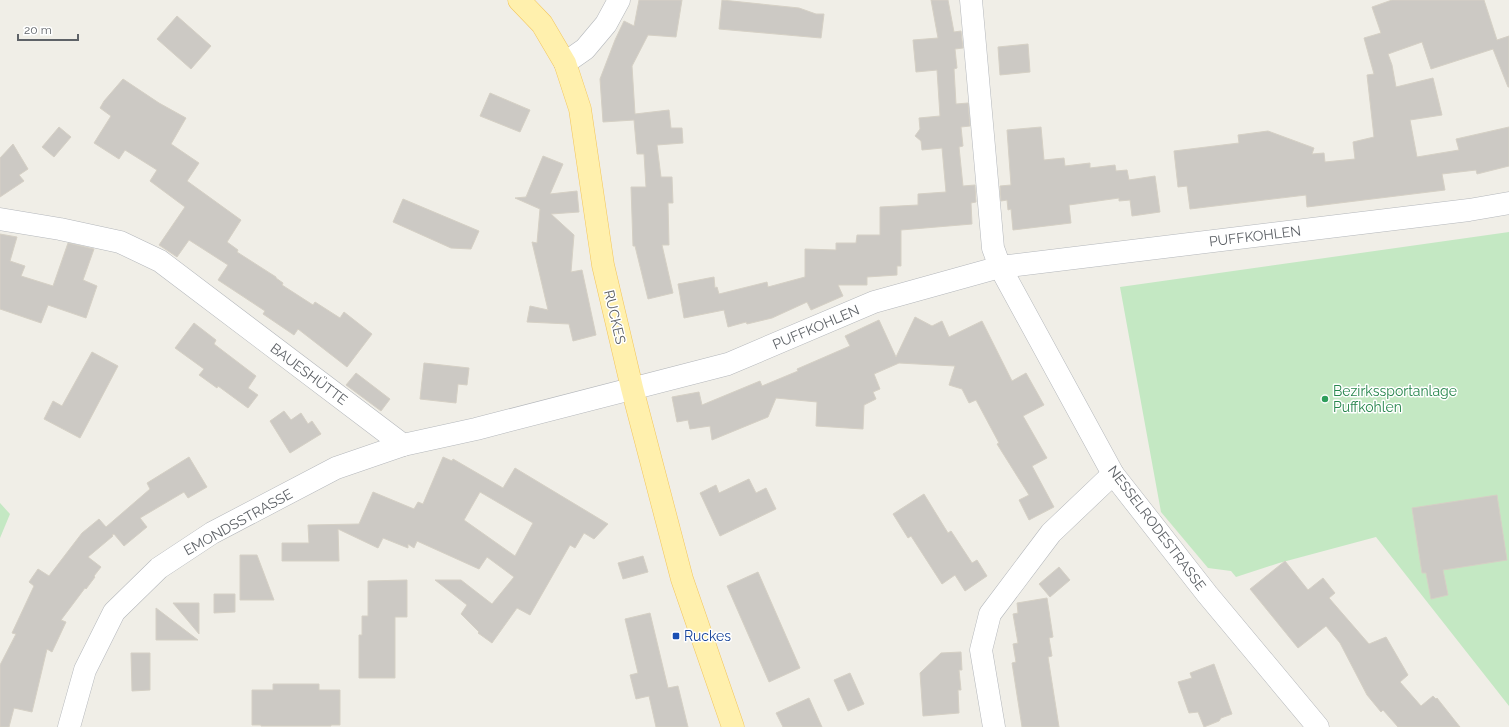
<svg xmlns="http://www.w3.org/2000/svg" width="1509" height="727" font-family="Raleway,sans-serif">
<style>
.green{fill:#c4e8c3}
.building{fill:#ccc9c4;stroke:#d5d0c5;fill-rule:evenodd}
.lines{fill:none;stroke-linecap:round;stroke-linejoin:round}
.minor-casing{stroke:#b4b7bb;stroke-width:23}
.major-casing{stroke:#f3c65d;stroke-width:23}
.minor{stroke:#fff;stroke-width:22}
.major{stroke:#fff0ad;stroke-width:22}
.leisure-dot{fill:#2e9e5b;stroke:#fff;stroke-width:1.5}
.transit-dot{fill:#1a4fb4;stroke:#fff;stroke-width:1.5}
.labels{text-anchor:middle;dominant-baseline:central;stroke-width:3;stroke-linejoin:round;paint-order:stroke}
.street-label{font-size:14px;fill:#5e6267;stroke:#fff}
.leisure-label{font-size:14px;fill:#27864d;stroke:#fff;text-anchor:start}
.transit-label{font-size:14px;fill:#164399;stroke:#fff;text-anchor:start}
</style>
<rect width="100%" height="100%" fill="#f0eee7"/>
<g class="green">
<polygon points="1509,232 1509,706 1376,537 1279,563 1236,577 1231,571 1208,568 1161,512 1120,287"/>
<polygon points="0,503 10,514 0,538"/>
</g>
<g class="building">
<polygon points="639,0 682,0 676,37 648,35 632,66 635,114 669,110 671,128 682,128 683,143 657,145 661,177 672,177 673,203 668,203 669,245 662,245 673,293 648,299 635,246 633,246 631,187 646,187 644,154 637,154 634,120 603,122 600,79 615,40 624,21 634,26"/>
<polygon points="722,0 799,8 816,14 824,14 821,38 719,29"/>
<polygon points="931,0 948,0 954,32 961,31 963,48 955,49 957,68 954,69 956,104 968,103 970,126 961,127 963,146 959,147 963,186 975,185 976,202 971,203 972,224 901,230 901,266 897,266 897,275 867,277 867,285 838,285 843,296 811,310 807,302 772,318 747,324 746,322 728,327 724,310 684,318 678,284 714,277 715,288 717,287 719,294 767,282 768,287 805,277 805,249 836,250 836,243 856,243 857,235 880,235 880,207 918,205 918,194 946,192 942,148 922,150 921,141 915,136 920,129 919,118 940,116 937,70 916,72 913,40 938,38"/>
<polygon points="1392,0 1484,0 1497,40 1509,36 1509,87 1508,87 1493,49 1431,69 1422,42 1388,54 1392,65 1396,87 1433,78 1442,115 1410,120 1417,157 1459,150 1456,139 1509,127 1509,166 1477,174 1476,170 1442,174 1445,190 1307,207 1306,195 1190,209 1187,186 1178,187 1174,151 1239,143 1238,135 1268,131 1314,148 1312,154 1324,153 1325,162 1355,159 1353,142 1374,137 1367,75 1374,74 1364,38 1381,33 1372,7"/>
<polygon points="177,16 211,46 191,69 157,39"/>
<polygon points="1028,44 1030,72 1000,75 998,47"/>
<polygon points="123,79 159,103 186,118 171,144 199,163 187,181 241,220 227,242 238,250 237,252 276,277 276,278 283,283 282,285 313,305 315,302 340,318 344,312 372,334 347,367 298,329 294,335 263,314 265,311 218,280 228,265 189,240 177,257 159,245 185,207 150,181 157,170 125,150 119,159 94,143 111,116 100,108 104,101"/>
<polygon points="490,93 530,110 520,132 480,116"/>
<polygon points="59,127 71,137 54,157 42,147"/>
<polygon points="1041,127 1044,160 1064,158 1065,166 1090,163 1090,168 1115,165 1116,171 1127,170 1129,180 1155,176 1160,212 1132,216 1130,200 1119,201 1119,198 1069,205 1071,223 1013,230 1011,209 1008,210 1007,200 1001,201 1000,186 1011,185 1007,130"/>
<polygon points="13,144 28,169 19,175 24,181 0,197 0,158"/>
<polygon points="543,156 563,164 550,194 577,191 579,212 551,214 574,235 571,272 582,270 596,335 573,341 569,324 527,322 530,306 548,310 532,242 537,243 540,209 515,198 526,197"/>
<polygon points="403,199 479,231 471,249 451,248 393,222"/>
<polygon points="0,234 17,237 10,261 25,266 21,276 53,286 68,243 94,249 83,280 97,286 86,318 48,305 41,323 0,309"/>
<polygon points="915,317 932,326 942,321 949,337 982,321 1012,381 1026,373 1044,405 1023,416 1047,458 1032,466 1054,507 1029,520 1019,500 1029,495 997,444 999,443 976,400 969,403 962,389 949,385 955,366 899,363 874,374 880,389 873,392 876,399 864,405 863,429 816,426 817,402 776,398 768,417 712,440 710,426 690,429 688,420 677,422 672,397 699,392 702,405 760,381 762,386 798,371 797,369 850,346 845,336 879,320 896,357"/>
<polygon points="194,323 216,340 214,344 256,376 248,388 258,395 248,408 218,386 217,388 199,375 204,369 175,348"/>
<polygon points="92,352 118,366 80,438 44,419 53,401 62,406"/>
<polygon points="424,363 469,368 467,385 458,384 456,403 420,399"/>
<polygon points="356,373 390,399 381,411 346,385"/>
<polygon points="284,411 291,420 301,413 308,424 312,421 321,434 290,453 270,421"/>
<polygon points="189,457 207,487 188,498 184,492 140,518 147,527 124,546 114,534 112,535 113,536 88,557 101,567 94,576 95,577 86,589 85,588 61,620 66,622 52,652 47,649 32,712 14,708 9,727 0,727 0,665 16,634 12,633 34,586 29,582 38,569 49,576 82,533 99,519 106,527 150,489 147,483"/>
<path d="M443,457L452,461L453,459L503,488L515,468L608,524L594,539L584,533L575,548L570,545L530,615L517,608L492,643L478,633L479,632L461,614L467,605L435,580H461L492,604L514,577L487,557L479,569L417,541L414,548L408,544V548L383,538L378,548L338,529L339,561H282V543H309L308,525L359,524L373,492L414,509L418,502L423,504ZM480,492L533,523L515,556L464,520Z"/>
<polygon points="749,479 756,493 766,488 776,509 720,536 700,493 716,485 719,493"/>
<polygon points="924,494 948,533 951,531 972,563 977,560 987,576 965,591 955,575 942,584 911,536 908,538 893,514"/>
<polygon points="1497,495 1507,560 1443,570 1448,595 1431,599 1426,573 1422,573 1412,508"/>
<polygon points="240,555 257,555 274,600 240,600"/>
<polygon points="643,556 648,572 623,579 618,563"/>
<polygon points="1285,561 1308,590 1323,578 1335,593 1329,598 1369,644 1386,637 1408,675 1400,682 1421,706 1433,696 1436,699 1437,698 1460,727 1398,727 1383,710 1381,712 1367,695 1340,643 1326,626 1298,648 1250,589"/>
<polygon points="1059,567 1070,580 1050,597 1039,584"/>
<polygon points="758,572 800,668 769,682 727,586"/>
<polygon points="407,580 407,617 395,617 395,678 359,678 359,635 362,635 362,616 368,616 368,581"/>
<polygon points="214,594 235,594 235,612 214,613"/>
<polygon points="1047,598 1053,637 1049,638 1052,656 1048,657 1059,727 1022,727 1012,663 1016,662 1013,644 1018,643 1013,614 1018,613 1017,603"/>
<polygon points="173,603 199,603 199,634"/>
<polygon points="156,608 198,640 156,640"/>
<polygon points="650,613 668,688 678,686 688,727 656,727 649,696 636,699 630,675 638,673 625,619"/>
<polygon points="961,652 962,670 959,670 961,690 958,690 959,713 923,716 920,673 941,653"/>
<polygon points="131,653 150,653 150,690 132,691"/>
<polygon points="1214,664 1232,714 1221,718 1219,721 1204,727 1198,712 1189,713 1178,682 1192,678 1190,673"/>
<polygon points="850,673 864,704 848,711 834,680"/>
<polygon points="273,684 319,684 319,690 340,690 340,725 331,725 331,726 261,726 261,725 252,725 252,690 273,690"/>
<polygon points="809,698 822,727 783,727 776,713"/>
</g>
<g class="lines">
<g class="minor-casing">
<g id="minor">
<polyline points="971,0 993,248 1000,267 1113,474 1207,594 1318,727"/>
<polyline points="565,63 585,49 606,24 619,0"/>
<polyline points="0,219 60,229 120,242 160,261 403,445 476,429 728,364 874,302 1000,267 1469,210 1509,203"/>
<polyline points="69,727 85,670 114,612 159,568 212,533 336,468 403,445"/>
<polyline points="994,727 981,650 990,614 1051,533 1113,474"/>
</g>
</g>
<g class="major-casing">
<polyline id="major" points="519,0 542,24 565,63 580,109 603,265 632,388 682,579 733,727"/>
</g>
<use href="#minor" class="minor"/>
<use href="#major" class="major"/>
</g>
<circle class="leisure-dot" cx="1325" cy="399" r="4"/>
<rect class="transit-dot" x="672" y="632" width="8" height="8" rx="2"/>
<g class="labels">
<g class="street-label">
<text transform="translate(1255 236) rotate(-7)">PUFFKOHLEN</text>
<text transform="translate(615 317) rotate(77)">RUCKES</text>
<text transform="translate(816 327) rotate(-23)">PUFFKOHLEN</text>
<text transform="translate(309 374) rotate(37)">BAUESHÜTTE</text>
<text transform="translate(238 522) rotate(-29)">EMONDSSTRASSE</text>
<text transform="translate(1157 528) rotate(53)">NESSELRODESTRASSE</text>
</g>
<g class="leisure-label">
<text x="1333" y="391">Bezirkssportanlage<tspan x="1333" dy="16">Puffkohlen</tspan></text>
</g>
<g class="transit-label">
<text x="684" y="636">Ruckes</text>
</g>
</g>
<path d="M18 34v6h60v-6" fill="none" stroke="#5e6267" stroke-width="2"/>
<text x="24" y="34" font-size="12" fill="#5e6267" stroke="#ffffff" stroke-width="3" paint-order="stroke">20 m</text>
</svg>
